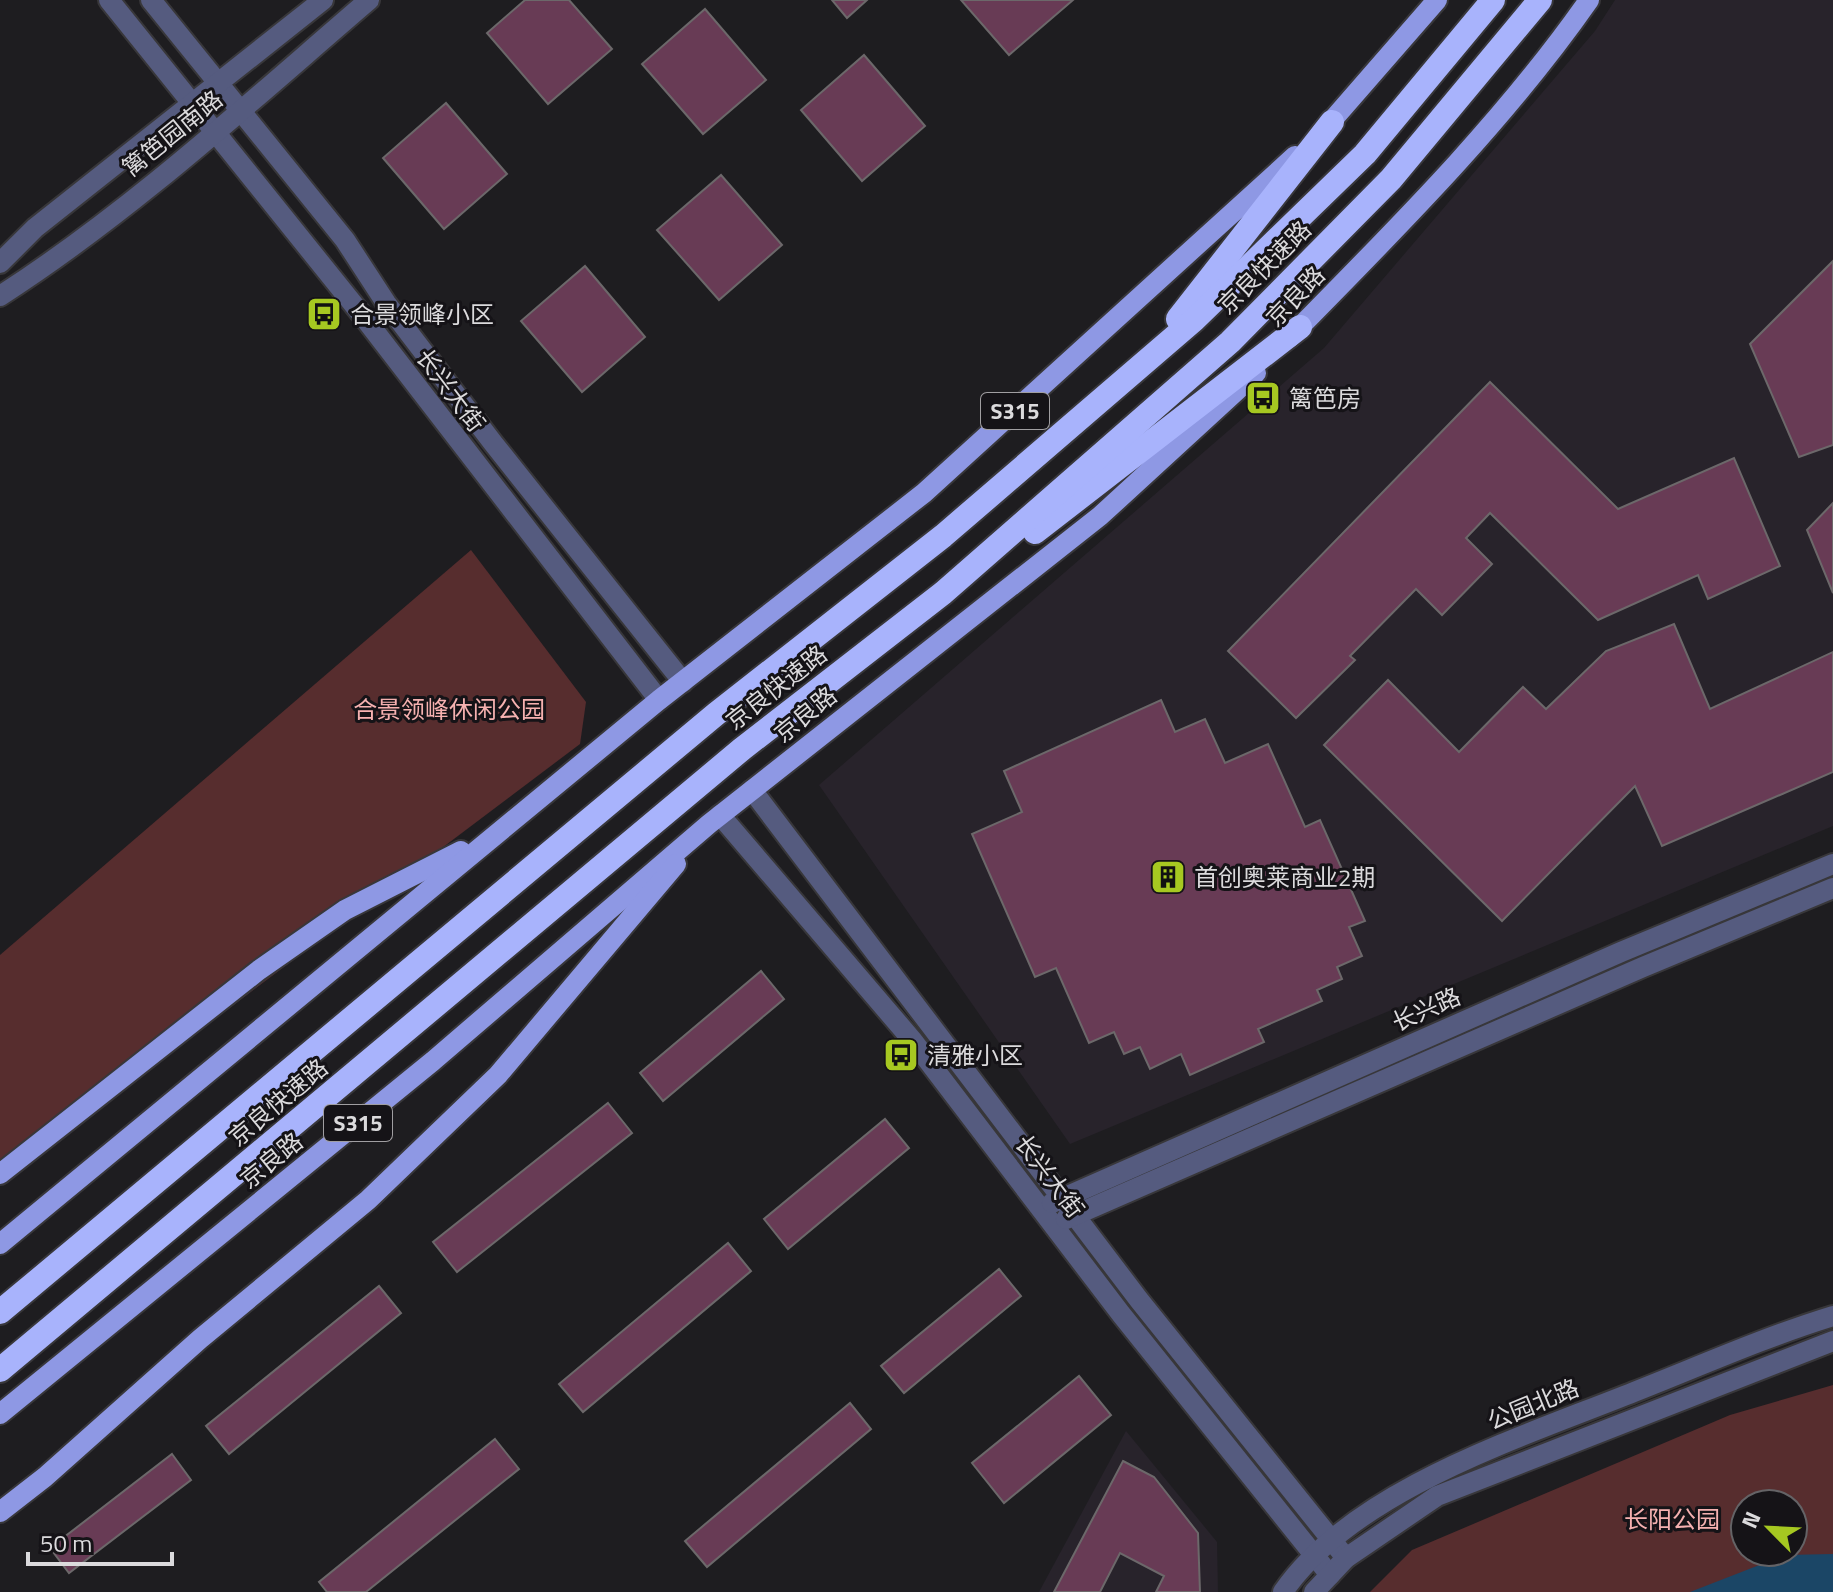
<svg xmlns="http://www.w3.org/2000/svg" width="1833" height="1592" font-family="'Titillium Web','Noto Sans SC',sans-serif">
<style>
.built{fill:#28232b}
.green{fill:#572d2e;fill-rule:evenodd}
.water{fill:#1b4666}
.building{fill:#683b55;stroke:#6c686a;stroke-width:2}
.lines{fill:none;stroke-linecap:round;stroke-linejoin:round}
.minor-casing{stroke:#38373a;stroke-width:24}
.major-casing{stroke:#38373a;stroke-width:24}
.highway-casing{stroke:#38373a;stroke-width:28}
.minor{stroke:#555b7f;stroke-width:20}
.major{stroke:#8e98e4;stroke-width:20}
.highway{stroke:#a8b3fc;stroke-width:24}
.labels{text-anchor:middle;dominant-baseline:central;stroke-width:6;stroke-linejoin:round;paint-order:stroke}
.shield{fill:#151317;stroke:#a09ea1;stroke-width:2}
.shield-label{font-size:22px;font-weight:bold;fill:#dbdadc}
.street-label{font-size:24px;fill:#dbdadc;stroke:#151317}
.poi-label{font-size:24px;fill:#dbdadc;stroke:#151317;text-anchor:start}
.park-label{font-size:24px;fill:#f6b1b0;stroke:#151317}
</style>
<rect width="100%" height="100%" fill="#1e1d20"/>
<g class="built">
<polygon points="1615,0 1833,0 1833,826 1070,1144 819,785 1324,348 1595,31"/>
<polygon points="1126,1431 1217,1542 1218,1592 1039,1592"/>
</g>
<g class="green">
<polygon points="471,550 586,702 580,744 0,1181 0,955"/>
<path d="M1833,1385V1592H1370L1412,1550L1730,1415ZM1745,1504H1793V1552H1745Z"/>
</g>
<polygon class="water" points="1833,1554 1833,1592 1690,1592 1785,1555"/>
<g class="building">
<polygon points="525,0 569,0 612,49 548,104 487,33"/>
<polygon points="832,0 867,0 847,18"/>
<polygon points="961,0 1073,0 1009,55"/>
<polygon points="705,9 766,80 703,134 642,64"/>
<polygon points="864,55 925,126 862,181 801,110"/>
<polygon points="446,103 507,174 444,229 383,158"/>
<polygon points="721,175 782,245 719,300 657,230"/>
<polygon points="1833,261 1833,445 1799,457 1750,344"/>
<polygon points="585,266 645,337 582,392 521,321"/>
<polygon points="1490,382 1618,509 1734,458 1780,566 1708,599 1698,575 1598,620 1490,513 1466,538 1492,564 1442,615 1416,589 1350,656 1355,660 1296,718 1228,651"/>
<polygon points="1833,503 1833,593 1807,530"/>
<polygon points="1674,624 1710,709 1833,652 1833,772 1662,846 1635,786 1502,921 1324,745 1388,680 1459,752 1523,687 1546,709 1606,651"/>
<polygon points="1161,700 1175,732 1205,719 1225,763 1268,744 1305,827 1320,820 1365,921 1349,927 1362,956 1337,967 1342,979 1317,990 1322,1001 1258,1029 1264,1042 1190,1075 1181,1054 1150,1069 1140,1047 1124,1054 1114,1032 1089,1043 1056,968 1035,977 972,834 1022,812 1004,771"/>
<polygon points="761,971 784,999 663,1101 640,1073"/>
<polygon points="608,1103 632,1133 457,1272 433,1242"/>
<polygon points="885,1119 909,1148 788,1249 764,1219"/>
<polygon points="728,1243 751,1271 583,1412 559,1384"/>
<polygon points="999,1269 1021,1296 904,1393 881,1366"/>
<polygon points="379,1286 401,1313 229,1454 206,1426"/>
<polygon points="1079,1376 1111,1415 1004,1503 972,1463"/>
<polygon points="850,1403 871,1429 707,1567 685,1541"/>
<polygon points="495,1439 519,1469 366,1592 327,1592 319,1582"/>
<polygon points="172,1454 191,1480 69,1573 50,1548"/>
<polygon points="1123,1461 1154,1477 1198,1533 1200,1592 1156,1592 1164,1576 1120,1553 1100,1592 1054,1592"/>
</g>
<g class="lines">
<g class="minor-casing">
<g id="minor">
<polyline points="109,0 366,320 659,700"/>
<polyline points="151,0 345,240 386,303 493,443 683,682"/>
<polyline points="0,263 35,228 323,0"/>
<path d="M0,296C132,211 250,102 369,0"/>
<polyline points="752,790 1139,1300 1346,1558"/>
<polyline points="720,815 913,1041 1121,1314 1330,1575"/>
<polyline points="1052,1203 1621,952 1833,864"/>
<polyline points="1066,1219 1643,967 1833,888"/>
<path d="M1283,1592C1353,1490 1522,1437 1634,1392C1700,1366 1765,1337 1833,1316"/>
<polyline points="1314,1592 1346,1558 1437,1496 1833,1341"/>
</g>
</g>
<g class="major-casing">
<g id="major">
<polyline points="1322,132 1437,0"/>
<path d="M1289,338C1394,231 1503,123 1589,0"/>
<polyline points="0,1174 259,970 345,910 461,851"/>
<polyline points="0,1244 659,700 924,493 1295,156"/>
<polyline points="0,1414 433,1061 709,824 1100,516 1256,373"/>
<polyline points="0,1512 45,1477 200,1339 368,1200 498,1075 676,864"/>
</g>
</g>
<g class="highway-casing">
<g id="highway">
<polyline points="1178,319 1332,122"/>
<polyline points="1035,532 1300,327"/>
<polyline points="0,1312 716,714 943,536 1194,320 1365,154 1493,0"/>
<polyline points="0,1370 742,749 943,593 1230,342 1391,179 1540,0"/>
</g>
</g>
<use href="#minor" class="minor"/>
<use href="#major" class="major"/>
<use href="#highway" class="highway"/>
</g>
<defs>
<g id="bus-square" transform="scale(1.8)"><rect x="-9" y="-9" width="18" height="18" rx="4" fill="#a6c821" stroke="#151317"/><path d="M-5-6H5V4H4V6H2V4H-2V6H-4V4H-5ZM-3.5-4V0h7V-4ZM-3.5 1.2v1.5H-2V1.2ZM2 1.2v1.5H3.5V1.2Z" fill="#111"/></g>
<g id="building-square" transform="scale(1.8)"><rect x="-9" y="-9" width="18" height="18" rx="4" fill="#a6c821" stroke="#151317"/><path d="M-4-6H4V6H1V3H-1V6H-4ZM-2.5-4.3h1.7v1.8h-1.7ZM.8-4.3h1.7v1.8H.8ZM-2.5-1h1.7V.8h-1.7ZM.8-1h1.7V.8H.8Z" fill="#111"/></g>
</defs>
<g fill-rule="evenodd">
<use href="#bus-square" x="324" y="314"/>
<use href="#bus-square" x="1263" y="398"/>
<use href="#building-square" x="1168" y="877"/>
<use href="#bus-square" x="901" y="1055"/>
</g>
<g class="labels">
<g class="shield">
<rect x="981" y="393" width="68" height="36" rx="6"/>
<rect x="324" y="1105" width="68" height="36" rx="6"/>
</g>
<g class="shield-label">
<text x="1015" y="411">S315</text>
<text x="358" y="1123">S315</text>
</g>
<g class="street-label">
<text transform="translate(172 133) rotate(-39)">篱笆园南路</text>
<text transform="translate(1264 267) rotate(-45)">京良快速路</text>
<text transform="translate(1295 296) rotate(-46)">京良路</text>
<text transform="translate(451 390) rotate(53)">长兴大街</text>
<text transform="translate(776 687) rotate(-38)">京良快速路</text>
<text transform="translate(805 714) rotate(-39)">京良路</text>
<text transform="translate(1426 1009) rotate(-24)">长兴路</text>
<text transform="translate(278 1102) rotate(-40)">京良快速路</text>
<text transform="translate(271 1160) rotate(-39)">京良路</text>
<text transform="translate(1050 1176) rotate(53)">长兴大街</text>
<text transform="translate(1533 1404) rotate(-22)">公园北路</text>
</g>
<g class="poi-label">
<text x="350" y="314">合景领峰小区</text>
<text x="1289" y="398">篱笆房</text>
<text x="1194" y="877">首创奥莱商业2期</text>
<text x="927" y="1055">清雅小区</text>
</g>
<g class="park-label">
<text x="449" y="709">合景领峰休闲公园</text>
<text x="1672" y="1519">长阳公园</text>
</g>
</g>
<g transform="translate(1769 1528) rotate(294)"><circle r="38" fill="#151317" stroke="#646366" stroke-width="2"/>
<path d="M0-6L14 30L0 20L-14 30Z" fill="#a6c821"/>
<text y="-12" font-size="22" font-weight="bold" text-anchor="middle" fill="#dbdadc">N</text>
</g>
<path d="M28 1552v12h144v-12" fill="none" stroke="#dbdadc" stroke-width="4"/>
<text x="40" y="1552" font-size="24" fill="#dbdadc" stroke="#151317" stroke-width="6" paint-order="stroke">50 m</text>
</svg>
